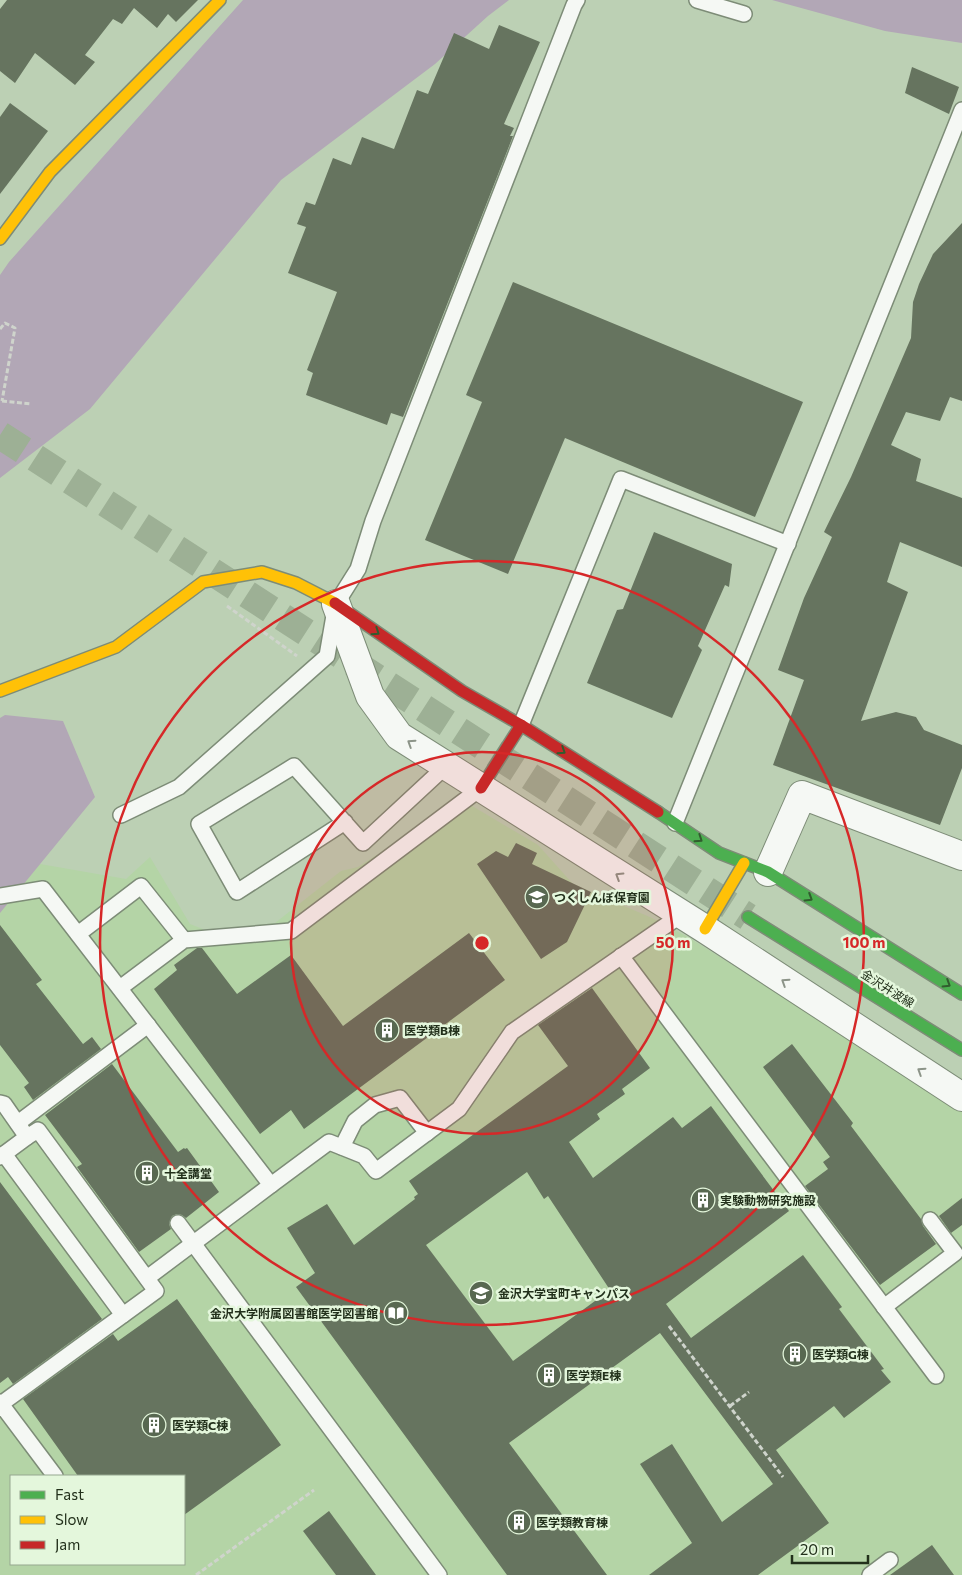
<svg xmlns="http://www.w3.org/2000/svg" width="962" height="1575" font-family="Commissioner,'Noto Sans JP',sans-serif">
<style>
.built{fill:#b4d4a6;fill-rule:evenodd}
.forest{fill:#b2a7b6}
.building{fill:#66745f;fill-rule:evenodd}
.lines{fill:none;stroke-linecap:round;stroke-linejoin:round}
.primary-tunnel{stroke:#9db095;stroke-width:28;stroke-dasharray:28 14;stroke-linecap:butt}
.lane-casing{stroke:#7d8c77;stroke-width:18}
.street-casing{stroke:#7d8c77;stroke-width:30}
.fast-casing{stroke:#7d8c77;stroke-width:14}
.slow-casing{stroke:#7d8c77;stroke-width:14}
.jam-casing{stroke:#7d8c77;stroke-width:14}
.path{stroke:#cfd4cc;stroke-width:3;stroke-dasharray:5 2.5;stroke-linecap:butt}
.lane{stroke:#f5f8f4;stroke-width:15}
.street{stroke:#f5f8f4;stroke-width:28}
.fast{stroke:#4caf50;stroke-width:11}
.slow{stroke:#ffc107;stroke-width:11}
.jam{stroke:#c62828;stroke-width:11}
.oneway{stroke:#315c2e}
.oneway2{stroke:#8c9488}
.ring{fill:none;stroke:#d62828;stroke-width:2.5}
.labels{text-anchor:middle;dominant-baseline:central;stroke-width:5;stroke-linejoin:round;paint-order:stroke}
.poi-label{font-size:12px;font-weight:bold;fill:#22301b;stroke:#e4f7dc;text-anchor:start}
.street-label{font-size:12px;fill:#22301b;stroke:#e4f7dc}
.centre{fill:#d62828;stroke:#e4f7dc;stroke-width:2.5}
.ring-label{font-size:15px;text-anchor:middle;font-weight:bold;fill:#d62828;stroke:#e4f7dc;stroke-width:5;stroke-linejoin:round;paint-order:stroke}
</style>
<rect width="100%" height="100%" fill="#bcd0b4"/>
<path class="built" d="M457,797L538,845L573,884L652,918L688,937L962,1110V1575H0V857L126,879L150,857L190,924L208,931L275,923L341,871L358,867L406,836ZM11,1476H184V1564H11Z"/>
<g class="forest">
<polygon points="243,0 509,0 488,16 435,64 281,180 90,409 0,478 0,275 9,262"/>
<polygon points="772,0 962,0 962,43 885,31"/>
<polygon points="5,715 63,721 95,797 0,913 0,718"/>
</g>
<g class="building">
<polygon points="7,0 198,0 176,22 168,14 157,28 134,8 122,24 113,19 85,55 95,62 75,85 35,53 15,83 0,71 0,9"/>
<polygon points="499,25 540,42 504,124 514,128 510,136 513,136 403,417 391,413 387,425 306,395 313,373 307,370 337,292 288,273 306,227 297,224 306,202 315,205 333,158 351,165 362,137 394,149 417,90 428,94 454,33 489,49"/>
<polygon points="912,67 959,87 949,114 905,93"/>
<polygon points="10,103 48,131 0,194 0,117"/>
<polygon points="962,223 962,401 950,397 940,421 906,412 891,445 921,459 916,481 962,498 962,567 900,542 887,582 908,592 861,721 896,712 916,717 924,730 962,745 962,768 940,825 773,765 804,680 778,670 804,598 832,537 824,532 851,477 911,338 913,302 919,284 933,254"/>
<polygon points="513,282 803,402 755,517 565,438 508,574 425,540 482,402 466,395"/>
<polygon points="654,532 732,564 729,587 725,585 698,646 702,650 672,718 587,683 617,610 623,609"/>
<polygon points="516,843 537,853 532,864 591,892 567,942 541,959 477,864 496,851 508,857"/>
<polygon points="0,925 42,980 36,984 83,1044 92,1037 101,1049 33,1100 24,1087 29,1083 0,1045"/>
<polygon points="469,933 505,980 304,1129 291,1110 260,1134 154,989 177,970 174,965 197,948 202,948 237,994 291,955 343,1026"/>
<path d="M592,988L650,1068L622,1089L625,1094L597,1114L600,1119L569,1142L593,1178L673,1117L682,1128L711,1106L789,1211L666,1304L691,1338L803,1255L842,1307L839,1309L884,1369L881,1370L891,1382L844,1418L834,1406L776,1450L829,1523L758,1575H649L692,1543L640,1464L672,1444L722,1522L773,1484L660,1333L509,1443L607,1575H507L296,1287L315,1273L287,1228L327,1204L354,1245L415,1199L414,1197L418,1194L409,1181L568,1066L538,1025ZM527,1172L544,1199L548,1196L610,1290L513,1361L426,1245Z"/>
<polygon points="792,1044 853,1123 851,1126 921,1219 923,1226 936,1244 880,1285 805,1186 828,1169 823,1162 830,1157 763,1067"/>
<polygon points="112,1064 178,1152 184,1148 185,1149 187,1148 219,1192 186,1218 182,1215 177,1214 172,1216 169,1224 171,1229 139,1252 77,1167 82,1164 45,1115"/>
<polygon points="0,1182 102,1319 13,1384 8,1377 0,1383"/>
<polygon points="962,1198 962,1225 951,1233 939,1216"/>
<polygon points="177,1299 281,1445 184,1515 184,1476 78,1476 23,1399 113,1334 118,1341"/>
<polygon points="329,1511 376,1575 336,1575 303,1531"/>
<polygon points="932,1545 954,1575 890,1575"/>
</g>
<g class="lines">
<polyline class="primary-tunnel" points="0,435 748,917"/>
<g class="lane-casing">
<g id="lane">
<polyline points="697,0 744,14"/>
<polyline points="521,725 621,479 788,544"/>
<polyline points="121,815 179,787 327,656 336,604 358,569 373,521 574,5 577,0"/>
<polyline points="345,822 237,892 199,824 294,766 363,843 446,766"/>
<polyline points="675,823 962,110"/>
<polyline points="0,896 43,889 271,1185 147,1278"/>
<polyline points="78,934 141,886 184,940"/>
<polyline points="621,956 936,1376"/>
<polyline points="120,988 184,940 291,931 481,788"/>
<polyline points="0,1103 4,1104 27,1137 38,1130 156,1291 1,1404 0,1402"/>
<polyline points="18,1123 148,1025"/>
<polyline points="342,1147 355,1121 375,1105 400,1098 427,1133"/>
<polyline points="4,1154 123,1315"/>
<polyline points="0,1157 27,1137"/>
<polyline points="271,1185 329,1142 364,1156 376,1171 459,1109 512,1032 681,915"/>
<polyline points="178,1223 439,1575"/>
<polyline points="884,1307 955,1253 930,1220"/>
<polyline points="1,1404 55,1476"/>
<polyline points="870,1575 890,1560"/>
</g>
</g>
<g class="street-casing">
<g id="street">
<polyline points="336,604 370,696 399,736 705,929 962,1097"/>
<polyline points="768,872 802,795 962,856"/>
</g>
</g>
<g class="fast-casing">
<g id="fast">
<polyline points="658,812 719,853 768,872 962,994"/>
<polyline points="748,917 962,1050"/>
</g>
</g>
<g class="slow-casing">
<g id="slow">
<polyline points="0,239 50,172 220,0"/>
<polyline points="0,691 116,647 203,582 262,572 296,583 335,603"/>
<polyline points="705,929 744,863"/>
</g>
</g>
<g class="jam-casing">
<g id="jam">
<polyline points="335,603 462,691 521,725 658,812"/>
<polyline points="481,788 521,725"/>
</g>
</g>
<g class="path">
<polyline points="0,329 5,323 15,328 2,401"/>
<polyline points="2,401 31,404"/>
<polyline points="227,606 297,656"/>
<polyline points="669,1326 783,1477"/>
<polyline points="730,1406 749,1392"/>
<polyline points="196,1575 314,1490"/>
</g>
<use href="#lane" class="lane"/>
<use href="#street" class="street"/>
<use href="#fast" class="fast"/>
<use href="#slow" class="slow"/>
<use href="#jam" class="jam"/>
</g>
<defs><path id="oneway-chevron" d="M-2-3.5L2.5 0L-2 3.5" fill="none" stroke-width="1.6" stroke-linecap="round" stroke-linejoin="round" transform="scale(1.25)"/></defs>
<g class="oneway">
<use href="#oneway-chevron" transform="translate(376 632) rotate(34)"/>
<use href="#oneway-chevron" transform="translate(562 751) rotate(33)"/>
<use href="#oneway-chevron" transform="translate(699 839) rotate(34)"/>
<use href="#oneway-chevron" transform="translate(809 898) rotate(32)"/>
<use href="#oneway-chevron" transform="translate(947 984) rotate(32)"/>
</g>
<g class="oneway2">
<use href="#oneway-chevron" transform="translate(411 743) rotate(-147)"/>
<use href="#oneway-chevron" transform="translate(619 876) rotate(-148)"/>
<use href="#oneway-chevron" transform="translate(785 982) rotate(-147)"/>
<use href="#oneway-chevron" transform="translate(921 1071) rotate(-147)"/>
</g>
<circle cx="482" cy="943" r="191" fill="#d62828" fill-opacity=".12"/>
<g class="ring">
<circle cx="482" cy="943" r="191"/>
<circle cx="482" cy="943" r="382"/>
</g>
<defs>
<g id="school-disc" transform="scale(1.25)"><circle r="9.5" fill="#586851" stroke="#e4f7dc"/><path d="M0-5L7-2L0 1L-7-2ZM-4 1L0 2.5L4 1V4Q0 6-4 4Z" fill="#fff"/></g>
<g id="building-disc" transform="scale(1.25)"><circle r="9.5" fill="#586851" stroke="#e4f7dc"/><path d="M-4-6H4V6H1V3H-1V6H-4ZM-2.5-4.3h1.7v1.8h-1.7ZM.8-4.3h1.7v1.8H.8ZM-2.5-1h1.7V.8h-1.7ZM.8-1h1.7V.8H.8Z" fill="#fff"/></g>
<g id="university-disc" transform="scale(1.25)"><circle r="9.5" fill="#586851" stroke="#e4f7dc"/><path d="M0-5L7-2L0 1L-7-2ZM-4 1L0 2.5L4 1V4Q0 6-4 4Z" fill="#fff"/></g>
<g id="library-disc" transform="scale(1.25)"><circle r="9.5" fill="#586851" stroke="#e4f7dc"/><path d="M-6-4Q-3-5.5-.7-3.5V5Q-3 3-6 4ZM6-4Q3-5.5 .7-3.5V5Q3 3 6 4Z" fill="#fff"/></g>
</defs>
<g fill-rule="evenodd">
<use href="#school-disc" x="537" y="897"/>
<use href="#building-disc" x="387" y="1030"/>
<use href="#building-disc" x="147" y="1173"/>
<use href="#building-disc" x="703" y="1200"/>
<use href="#university-disc" x="481" y="1293"/>
<use href="#library-disc" x="396" y="1313"/>
<use href="#building-disc" x="795" y="1354"/>
<use href="#building-disc" x="549" y="1375"/>
<use href="#building-disc" x="154" y="1425"/>
<use href="#building-disc" x="519" y="1522"/>
</g>
<g class="labels">
<g class="poi-label">
<text x="554" y="897">つくしんぼ保育園</text>
<text x="404" y="1030">医学類B棟</text>
<text x="164" y="1173">十全講堂</text>
<text x="720" y="1200">実験動物研究施設</text>
<text x="498" y="1293">金沢大学宝町キャンパス</text>
<text x="378" y="1313" text-anchor="end">金沢大学附属図書館医学図書館</text>
<text x="812" y="1354">医学類G棟</text>
<text x="566" y="1375">医学類E棟</text>
<text x="172" y="1425">医学類C棟</text>
<text x="536" y="1522">医学類教育棟</text>
</g>
<g class="street-label">
<text transform="translate(888 988) rotate(32)">金沢井波線</text>
</g>
</g>
<circle cx="482" cy="943" r="8" class="centre"/>
<g class="ring-label">
<text x="673" y="948">50 m</text>
<text x="864" y="948">100 m</text>
</g>
<rect x="10" y="1475" width="175" height="90" fill="#e4f7dc" stroke="#96a78f"/>
<rect x="20" y="1491" width="25" height="8" fill="#4caf50" stroke="#96a78f"/>
<text x="55" y="1500" font-size="15" fill="#22301b">Fast</text>
<rect x="20" y="1516" width="25" height="8" fill="#ffc107" stroke="#96a78f"/>
<text x="55" y="1525" font-size="15" fill="#22301b">Slow</text>
<rect x="20" y="1541" width="25" height="8" fill="#c62828" stroke="#96a78f"/>
<text x="55" y="1550" font-size="15" fill="#22301b">Jam</text>
<path d="M792 1555v8h76v-8" fill="none" stroke="#22301b" stroke-width="2.5"/>
<text x="800" y="1555" font-size="15" fill="#22301b" stroke="#e4f7dc" stroke-width="4" paint-order="stroke">20 m</text>
</svg>
